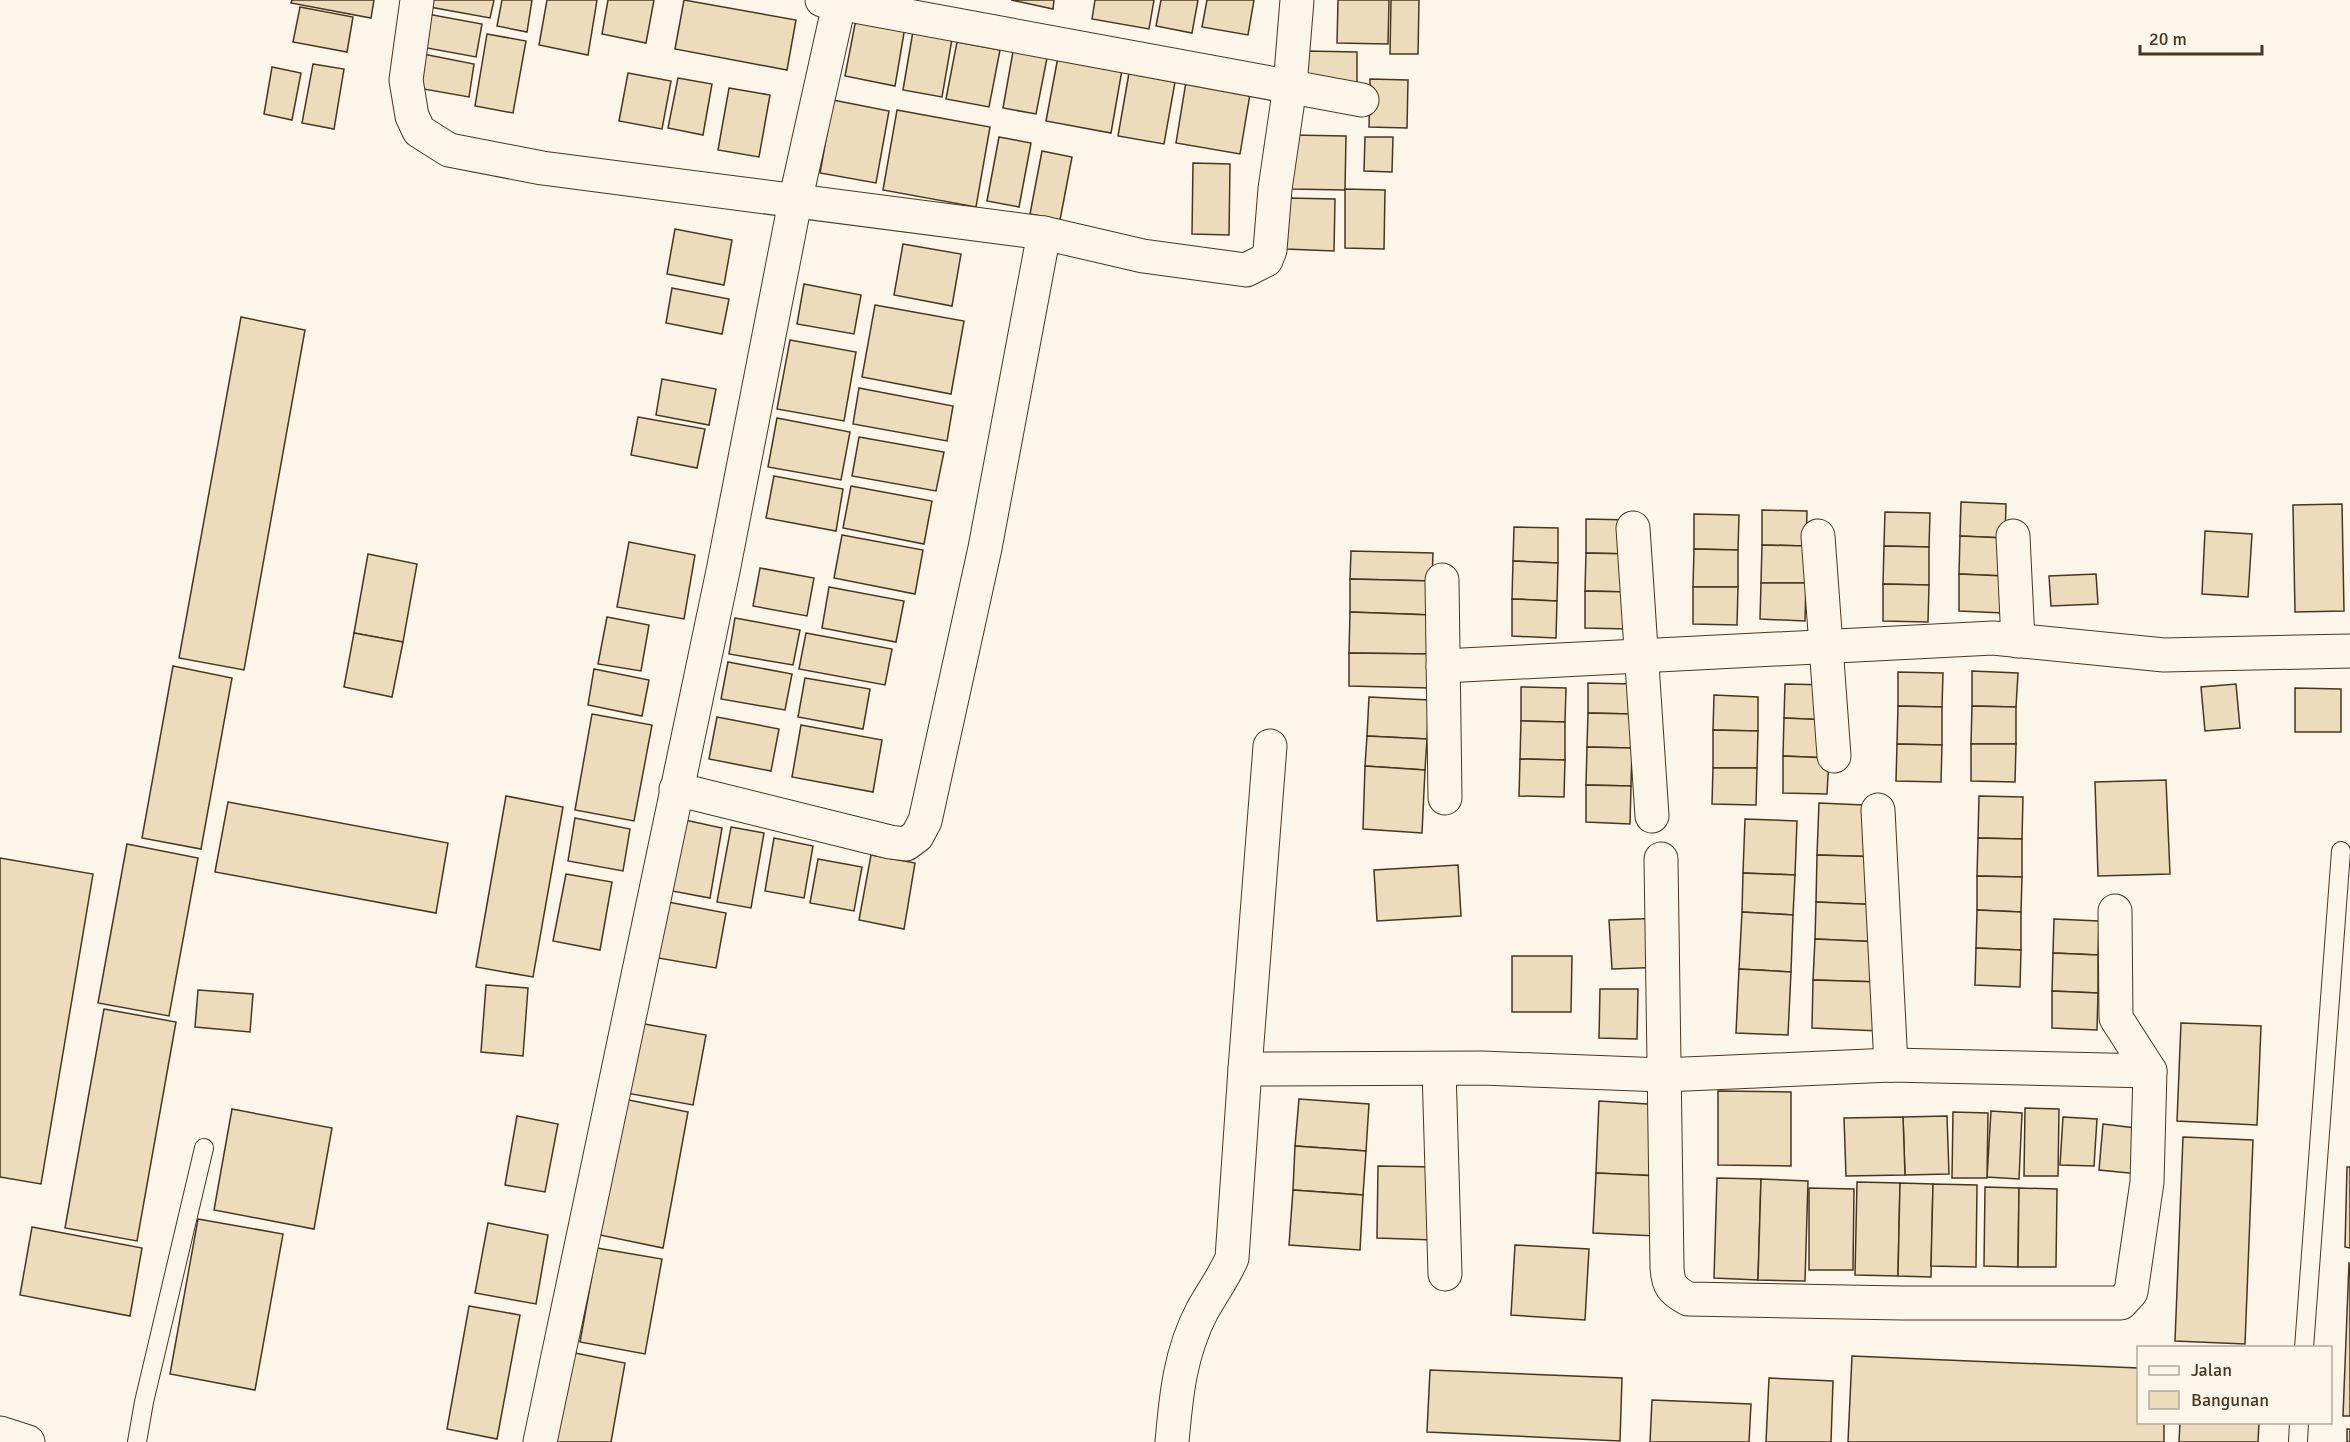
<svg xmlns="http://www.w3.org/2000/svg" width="2350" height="1442" font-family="Signika,sans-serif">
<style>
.building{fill:#ecdcbc;stroke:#4a3520;stroke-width:1.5}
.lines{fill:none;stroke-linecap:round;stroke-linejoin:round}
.lane-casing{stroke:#4a3520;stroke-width:20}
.street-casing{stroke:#4a3520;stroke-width:35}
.secondary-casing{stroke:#4a3520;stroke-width:35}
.lane{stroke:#fbf6e9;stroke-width:18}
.street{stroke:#fbf6e9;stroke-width:33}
.secondary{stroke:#fbf6e9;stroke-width:33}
</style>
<rect width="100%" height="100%" fill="#fbf6e9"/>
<g class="building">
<polygon points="292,0 374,0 371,18 291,3"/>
<polygon points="419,0 494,0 490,18 419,5"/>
<polygon points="502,0 532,0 527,32 497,26"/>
<polygon points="547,0 597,0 588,55 539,45"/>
<polygon points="608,0 654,0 646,43 602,34"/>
<polygon points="684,0 796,20 787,70 675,49"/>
<polygon points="1011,0 1054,0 1053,9"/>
<polygon points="1095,0 1154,0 1149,29 1092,19"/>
<polygon points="1161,0 1198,0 1192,33 1156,26"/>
<polygon points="1207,0 1254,0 1248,35 1202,27"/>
<polygon points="1338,0 1389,0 1388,44 1337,43"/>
<polygon points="1391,0 1419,0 1418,54 1390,54"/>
<polygon points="300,7 353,17 347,52 293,42"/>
<polygon points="422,13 482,24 476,57 416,46"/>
<polygon points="856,19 905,27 895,86 845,76"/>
<polygon points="913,31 952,39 942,97 903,90"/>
<polygon points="487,34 526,41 513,113 475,106"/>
<polygon points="957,42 1000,50 989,107 946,99"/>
<polygon points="1014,46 1048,53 1036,114 1003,108"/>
<polygon points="1306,51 1357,52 1357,86 1306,84"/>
<polygon points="418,53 474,64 469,97 412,87"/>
<polygon points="1058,57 1122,70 1111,133 1046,121"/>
<polygon points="313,64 344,69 334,129 302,123"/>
<polygon points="272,67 301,73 292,120 264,114"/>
<polygon points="628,73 671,81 662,129 619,121"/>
<polygon points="1129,73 1175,82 1164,144 1118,136"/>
<polygon points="678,78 712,84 703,135 668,128"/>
<polygon points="1370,79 1408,80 1407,128 1369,127"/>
<polygon points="1186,82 1250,94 1240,154 1176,143"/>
<polygon points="729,88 770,95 759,157 718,150"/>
<polygon points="833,100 889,111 876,183 820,173"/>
<polygon points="897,110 990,127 976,207 883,190"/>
<polygon points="1291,135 1346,136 1345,190 1291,189"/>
<polygon points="999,137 1031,143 1019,207 987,201"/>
<polygon points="1365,137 1393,137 1392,172 1364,171"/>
<polygon points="1042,151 1072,157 1060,220 1030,214"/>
<polygon points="1193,163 1230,164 1229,235 1192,234"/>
<polygon points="1345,189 1385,190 1384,249 1345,248"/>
<polygon points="1287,198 1335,199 1334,251 1286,249"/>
<polygon points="675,229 732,240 724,285 667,274"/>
<polygon points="903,244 961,254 952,306 894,295"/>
<polygon points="804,284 861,295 854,334 797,324"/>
<polygon points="672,288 729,299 722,334 666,323"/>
<polygon points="875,305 964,321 951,394 862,377"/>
<polygon points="241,317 305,330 244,670 179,658"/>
<polygon points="790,340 856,352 844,421 777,409"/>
<polygon points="662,379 716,389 709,425 656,415"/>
<polygon points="859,388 953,406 947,441 853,424"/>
<polygon points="638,417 705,429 697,468 631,455"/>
<polygon points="777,418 850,432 841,480 768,467"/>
<polygon points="859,437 944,452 936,491 852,476"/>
<polygon points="774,476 843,489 836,531 766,518"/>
<polygon points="851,486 932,501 924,544 843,528"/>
<polygon points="1961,502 2006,504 2005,538 1960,536"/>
<polygon points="2342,504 2344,611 2295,612 2293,505"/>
<polygon points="1762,510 1807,511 1806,546 1762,545"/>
<polygon points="1885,512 1930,513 1929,547 1884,546"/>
<polygon points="1694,514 1739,515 1738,550 1694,549"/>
<polygon points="1586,519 1631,520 1631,554 1586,553"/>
<polygon points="1514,527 1558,528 1558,563 1513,561"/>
<polygon points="2205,531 2252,534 2248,597 2202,594"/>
<polygon points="842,535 923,550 915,594 834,578"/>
<polygon points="1960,536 2005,538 2004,576 1959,574"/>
<polygon points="629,542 695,555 684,619 617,607"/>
<polygon points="1762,545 1806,546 1806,583 1761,583"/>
<polygon points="1884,546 1929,547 1929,585 1883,584"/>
<polygon points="1694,549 1738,550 1738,587 1693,587"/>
<polygon points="1351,551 1433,553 1432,581 1350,579"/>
<polygon points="1586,553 1631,554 1630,592 1585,591"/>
<polygon points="368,554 417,564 403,642 354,633"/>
<polygon points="1513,561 1558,563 1557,601 1512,599"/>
<polygon points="760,568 814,578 807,616 753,606"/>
<polygon points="1959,574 2004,576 2003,613 1959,611"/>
<polygon points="2096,574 2098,604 2051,606 2049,576"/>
<polygon points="1350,579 1432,581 1432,615 1350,612"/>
<polygon points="1761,583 1806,583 1805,621 1760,619"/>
<polygon points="1883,584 1929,585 1928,622 1883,621"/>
<polygon points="829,587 904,601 896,642 822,628"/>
<polygon points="1693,587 1738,587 1737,625 1693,624"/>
<polygon points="1585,591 1630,592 1629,629 1585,628"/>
<polygon points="1512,599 1557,601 1556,638 1512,636"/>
<polygon points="1350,612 1432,615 1431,654 1349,653"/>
<polygon points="607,617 649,625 641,671 598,664"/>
<polygon points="735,618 800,630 793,665 729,654"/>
<polygon points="354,633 403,642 392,697 344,687"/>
<polygon points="806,633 892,649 885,685 799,669"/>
<polygon points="1349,653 1431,654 1430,688 1349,686"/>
<polygon points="728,662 792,674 785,710 721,699"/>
<polygon points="173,666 232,678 201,849 142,838"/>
<polygon points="594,669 649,680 642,716 588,705"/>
<polygon points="1972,671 2018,673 2016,707 1972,706"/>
<polygon points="1898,672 1943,673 1942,707 1898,706"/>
<polygon points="805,678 870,689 863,729 798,717"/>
<polygon points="1588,683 1633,684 1632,714 1588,713"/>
<polygon points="1785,684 1830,685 1829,720 1784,718"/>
<polygon points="2236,684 2240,728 2205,731 2201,687"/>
<polygon points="1521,687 1566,688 1565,722 1521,721"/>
<polygon points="2295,688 2341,689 2341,732 2295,732"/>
<polygon points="1714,695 1758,697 1758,731 1713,730"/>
<polygon points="1369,697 1429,700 1427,739 1367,736"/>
<polygon points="1898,706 1942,707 1942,745 1897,744"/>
<polygon points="1972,706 2016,707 2016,744 1971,744"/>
<polygon points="1588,713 1632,714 1632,748 1587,747"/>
<polygon points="592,714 652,725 634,821 575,810"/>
<polygon points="717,717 779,729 771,771 709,759"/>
<polygon points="1784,718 1829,720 1829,758 1783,756"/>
<polygon points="1521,721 1565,722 1565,760 1520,759"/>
<polygon points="801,725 882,740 873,792 792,777"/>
<polygon points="1713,730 1758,731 1757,768 1713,768"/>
<polygon points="1367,736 1427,739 1425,770 1365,766"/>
<polygon points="1897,744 1942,745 1941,782 1896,781"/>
<polygon points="1971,744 2016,744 2015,782 1971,781"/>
<polygon points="1587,747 1632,748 1631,786 1586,785"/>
<polygon points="1783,756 1829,758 1827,794 1783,793"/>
<polygon points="1520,759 1565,760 1564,797 1519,796"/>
<polygon points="1365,766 1425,770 1422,833 1363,829"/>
<polygon points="1713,768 1757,768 1756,805 1712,804"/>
<polygon points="2166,780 2170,874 2098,876 2095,782"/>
<polygon points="1586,785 1631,786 1630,824 1586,822"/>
<polygon points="506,796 563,807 533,977 476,967"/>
<polygon points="1979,796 2023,797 2022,839 1978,838"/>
<polygon points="228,802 448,843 436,913 215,872"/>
<polygon points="1819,803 1886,806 1884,857 1817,855"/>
<polygon points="575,818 630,829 623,871 568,861"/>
<polygon points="1745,819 1797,821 1795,875 1743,873"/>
<polygon points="685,820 722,828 710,898 672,891"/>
<polygon points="731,827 764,833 751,908 717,902"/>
<polygon points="774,838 813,846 804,898 765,891"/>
<polygon points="1978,838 2022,839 2022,877 1977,876"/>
<polygon points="127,844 198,858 169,1016 98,1003"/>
<polygon points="871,855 915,863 904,929 859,920"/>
<polygon points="1817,855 1884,857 1883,905 1816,902"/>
<polygon points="0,858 93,874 41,1184 0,1177"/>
<polygon points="818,859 862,867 854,911 810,903"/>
<polygon points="1458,865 1461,916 1377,921 1374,870"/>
<polygon points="1743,873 1795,875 1793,915 1742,912"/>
<polygon points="566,874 612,882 600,950 553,941"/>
<polygon points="1977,876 2022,877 2021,912 1977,910"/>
<polygon points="668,902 726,913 716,968 658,958"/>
<polygon points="1816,902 1883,905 1882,942 1815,939"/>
<polygon points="1977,910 2021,912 2021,950 1976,948"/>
<polygon points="1742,912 1793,915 1791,972 1739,969"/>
<polygon points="1665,918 1667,967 1612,969 1609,920"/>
<polygon points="2054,919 2099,921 2098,955 2053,953"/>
<polygon points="1815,939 1882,942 1880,982 1813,980"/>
<polygon points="1976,948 2021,950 2020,987 1975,985"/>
<polygon points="2053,953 2098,955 2098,993 2052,991"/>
<polygon points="1512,956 1572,956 1571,1012 1512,1012"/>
<polygon points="1739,969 1791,972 1788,1035 1736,1033"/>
<polygon points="1813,980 1880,982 1879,1031 1812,1028"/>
<polygon points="486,985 528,988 523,1056 481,1052"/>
<polygon points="1600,989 1638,989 1637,1039 1599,1038"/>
<polygon points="198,990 253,994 250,1032 195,1027"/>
<polygon points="2052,991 2098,993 2097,1030 2052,1028"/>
<polygon points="104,1009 176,1022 137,1241 65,1228"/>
<polygon points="639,1023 706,1035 693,1105 626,1093"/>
<polygon points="2181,1023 2261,1026 2257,1125 2177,1121"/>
<polygon points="1718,1091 1791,1092 1791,1166 1718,1165"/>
<polygon points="624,1099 688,1112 663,1248 600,1235"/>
<polygon points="1299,1099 1369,1104 1366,1151 1295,1146"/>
<polygon points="1599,1101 1663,1105 1660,1176 1596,1173"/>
<polygon points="2025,1108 2059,1109 2058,1176 2024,1176"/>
<polygon points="232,1109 332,1128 314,1229 214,1210"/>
<polygon points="1991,1111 2022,1113 2019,1179 1987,1177"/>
<polygon points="1953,1112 1988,1113 1987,1178 1952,1178"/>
<polygon points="517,1116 558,1124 545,1192 505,1185"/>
<polygon points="1947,1116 1949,1174 1905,1175 1903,1117"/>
<polygon points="1903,1117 1905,1175 1846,1176 1844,1118"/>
<polygon points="2063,1117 2097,1119 2094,1166 2060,1165"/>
<polygon points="2103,1124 2144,1129 2139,1174 2099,1170"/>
<polygon points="2183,1137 2253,1140 2245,1344 2175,1341"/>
<polygon points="1295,1146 1366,1151 1363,1195 1293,1190"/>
<polygon points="1378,1166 1435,1167 1434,1240 1377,1238"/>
<polygon points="2347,1167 2350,1167 2350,1248 2345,1247"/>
<polygon points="1596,1173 1660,1176 1656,1236 1593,1233"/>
<polygon points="1717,1178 1761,1179 1758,1280 1714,1278"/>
<polygon points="1761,1179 1808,1181 1805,1281 1758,1280"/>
<polygon points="1857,1182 1900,1183 1898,1276 1855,1275"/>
<polygon points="1900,1183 1933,1184 1931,1277 1898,1276"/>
<polygon points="1933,1184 1977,1185 1976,1267 1931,1266"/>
<polygon points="1985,1187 2019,1188 2018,1267 1984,1266"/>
<polygon points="1809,1188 1854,1189 1853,1270 1809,1270"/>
<polygon points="2019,1188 2057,1189 2056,1267 2018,1267"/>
<polygon points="1293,1190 1363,1195 1360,1250 1289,1245"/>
<polygon points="198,1219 283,1234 255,1390 170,1374"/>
<polygon points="488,1223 548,1235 536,1304 475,1293"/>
<polygon points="32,1227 142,1248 130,1316 20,1295"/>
<polygon points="1515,1245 1589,1249 1585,1320 1511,1315"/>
<polygon points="597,1248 662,1259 645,1354 580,1342"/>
<polygon points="2349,1263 2350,1263 2350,1416 2343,1416"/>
<polygon points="469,1306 520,1315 497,1439 447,1429"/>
<polygon points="570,1352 625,1363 611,1442 554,1442"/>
<polygon points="1852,1356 2138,1368 2138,1422 2164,1422 2164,1442 1848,1442"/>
<polygon points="1430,1370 1622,1378 1620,1441 1427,1432"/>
<polygon points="1769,1378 1833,1381 1831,1442 1766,1442"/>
<polygon points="1652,1400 1751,1404 1749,1442 1650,1442"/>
<polygon points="2180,1422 2259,1422 2258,1442 2179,1442"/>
<rect x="2347" y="1429" width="3" height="13"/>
</g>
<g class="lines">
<g class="lane-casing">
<g id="lane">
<polyline points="2304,1348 2341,851"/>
<polyline points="137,1442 144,1402 204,1148"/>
<polyline points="2298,1442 2299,1422"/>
</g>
</g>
<g class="street-casing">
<g id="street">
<polyline points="417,0 406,80 412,116 419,131 449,150 542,168 1044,233 1143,256 1246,270 1266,260 1270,250 1275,189 1290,86 1297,0"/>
<polyline points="822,0 1362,100"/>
<polyline points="1633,528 1652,816"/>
<polyline points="1818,536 1834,756"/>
<polyline points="2013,536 2018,641"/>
<polyline points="1442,580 1445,798"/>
<polyline points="1443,666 1993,638 2164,655 2350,651"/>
<polyline points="676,789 890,842 906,844 917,836 925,821 985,548 1044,233"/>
<polyline points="1878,810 1891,1065"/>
<path d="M1661,859L1667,1267C1668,1286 1672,1290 1688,1299L1902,1303H2121L2131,1292L2147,1182L2150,1071"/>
<polyline points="1245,1069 1270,746"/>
<polyline points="1439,1069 1445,1274"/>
<polyline points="540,1442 723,571 795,202 840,0"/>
<path d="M1172,1442C1176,1396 1180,1353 1202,1311C1212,1293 1224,1277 1232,1258L1245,1069L1482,1068L1663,1075L1891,1065L2150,1071L2116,1018L2115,911"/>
</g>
</g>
<g class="secondary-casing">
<polyline id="secondary" points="0,1433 28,1442"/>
</g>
<use href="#lane" class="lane"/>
<use href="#street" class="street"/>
<use href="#secondary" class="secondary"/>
</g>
<rect x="2137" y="1346" width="195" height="78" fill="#fbf6e9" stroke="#b4a999" stroke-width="1.5"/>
<rect x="2149" y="1366" width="30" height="9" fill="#fbf6e9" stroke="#b4a999" stroke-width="1.5"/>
<text x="2191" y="1376" font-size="18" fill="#4a3520">Jalan</text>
<rect x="2149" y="1391" width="30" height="18" fill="#ecdcbc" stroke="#b4a999" stroke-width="1.5"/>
<text x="2191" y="1406" font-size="18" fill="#4a3520">Bangunan</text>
<path d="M2140 45v9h122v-9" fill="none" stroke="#4a3520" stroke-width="3"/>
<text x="2149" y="45" font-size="18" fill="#4a3520" stroke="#fbf6e9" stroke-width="4.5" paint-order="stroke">20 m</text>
</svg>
